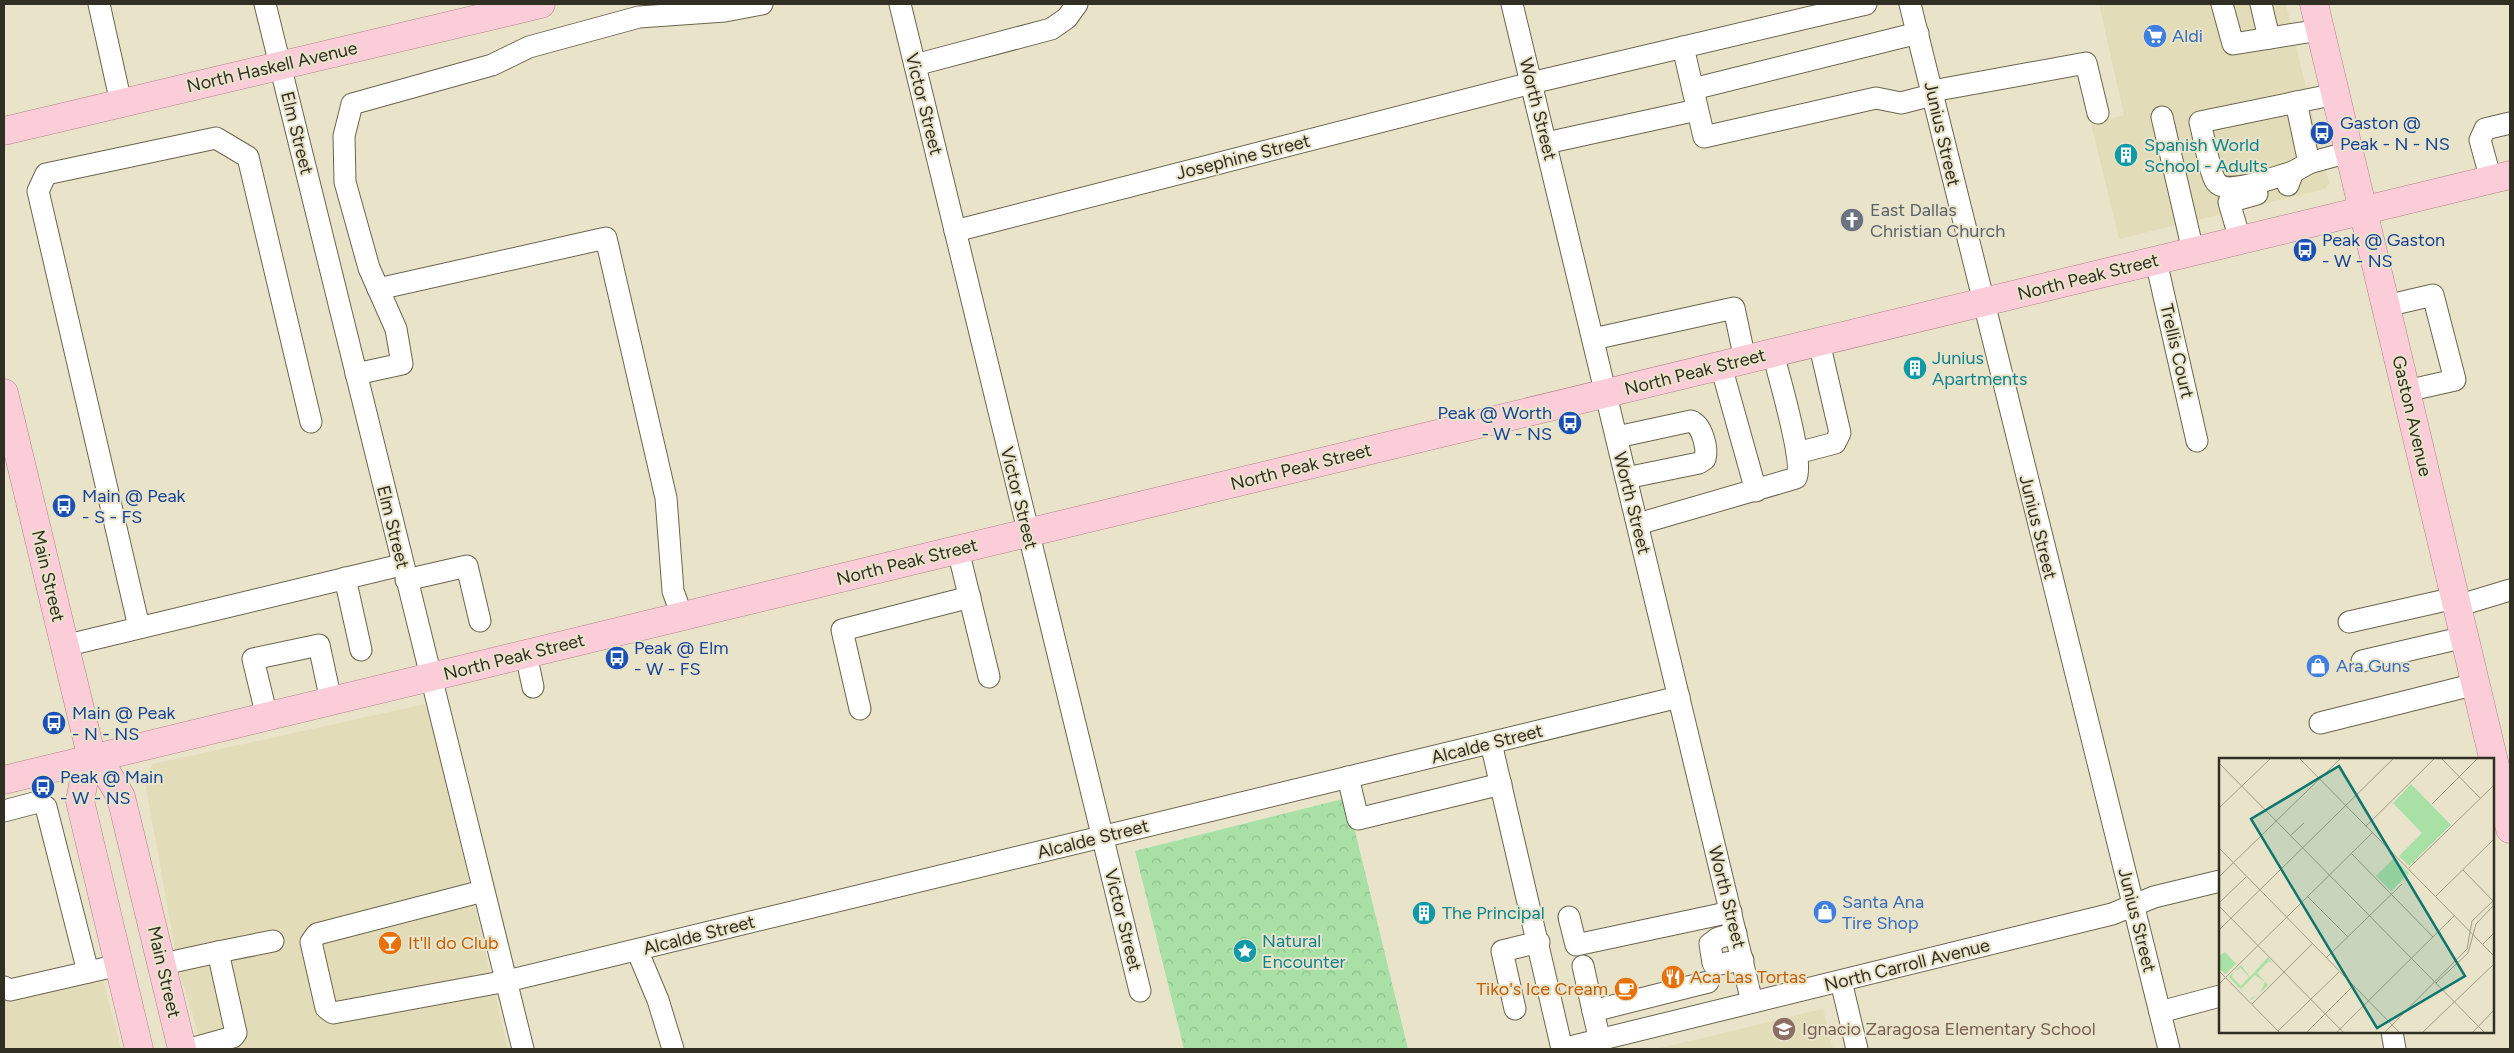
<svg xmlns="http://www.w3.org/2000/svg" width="2514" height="1053" font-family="Figtree,sans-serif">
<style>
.built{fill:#e3dcb9}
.forest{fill:url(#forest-crowns)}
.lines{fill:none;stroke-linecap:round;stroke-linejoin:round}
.minor-casing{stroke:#6b654e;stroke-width:23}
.major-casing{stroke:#b18089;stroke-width:29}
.minor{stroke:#fff;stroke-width:21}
.major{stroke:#facdd9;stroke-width:28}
.labels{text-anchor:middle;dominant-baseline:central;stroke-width:4;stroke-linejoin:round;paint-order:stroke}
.shop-label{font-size:18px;fill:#366cbe;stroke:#e9e4c9;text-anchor:start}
.street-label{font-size:18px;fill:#312f24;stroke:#e9e4c9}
.transit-label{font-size:18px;fill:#164399;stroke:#e9e4c9;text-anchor:start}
.culture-label{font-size:18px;fill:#0d838f;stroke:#e9e4c9;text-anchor:start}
.worship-label{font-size:18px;fill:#5b616d;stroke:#e9e4c9;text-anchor:start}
.food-label{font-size:18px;fill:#c56008;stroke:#e9e4c9;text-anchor:start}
.education-label{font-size:18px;fill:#785e54;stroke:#e9e4c9;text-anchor:start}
.inset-road{fill:none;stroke:#9f9c87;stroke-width:1}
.view{fill:#0f766e;fill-opacity:0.15;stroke:#0f766e;stroke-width:2.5}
.inset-edge{fill:none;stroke:#312f24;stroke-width:2.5}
</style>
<defs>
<pattern id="forest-crowns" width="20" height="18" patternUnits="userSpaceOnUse" patternTransform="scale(1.25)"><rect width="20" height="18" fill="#a8e0a6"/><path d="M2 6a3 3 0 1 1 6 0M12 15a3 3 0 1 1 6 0" fill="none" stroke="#91c08f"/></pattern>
</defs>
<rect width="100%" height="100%" fill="#e9e4c9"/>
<g class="built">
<polygon points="2099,4 2286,4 2329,183 2325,189 2119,239 2091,124 2124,115"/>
<polygon points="425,704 432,723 508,1049 203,1049 179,971 144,776 153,764"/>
<polygon points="102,975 121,1049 4,1049 4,999"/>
<polygon points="1823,1009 1833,1049 1656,1049"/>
</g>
<polygon class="forest" points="1347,798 1408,1049 1184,1049 1135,851"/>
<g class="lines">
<g class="minor-casing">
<g id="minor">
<polyline points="99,4 121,103"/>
<polyline points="265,4 523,1049"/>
<polyline points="900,4 1140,991"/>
<polyline points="1512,4 1752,1002"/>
<polyline points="1910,4 2169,1049"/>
<polyline points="2222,4 2233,44 2320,30"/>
<polyline points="2261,4 2269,38"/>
<polyline points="1683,47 1704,137 1876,98 1901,103 1932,95"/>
<polyline points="915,65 1051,29 1067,18 1077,4"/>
<polyline points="1693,89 1918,33"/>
<polyline points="1932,91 2086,63 2098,113"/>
<polyline points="2296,102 2309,163"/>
<polyline points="2162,117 2193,251"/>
<polyline points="1546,143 1697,110"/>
<path d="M2293,172C2277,176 2227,197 2216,182C2210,174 2203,133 2200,122L2336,94"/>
<polyline points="2491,180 2480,140 2485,129 2510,123"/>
<polyline points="2288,185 2293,172 2309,163 2349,152"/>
<polyline points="955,231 1531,83 1866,4"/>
<polyline points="2240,240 2229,202 2257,194"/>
<polyline points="2156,261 2197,441"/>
<polyline points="378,289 606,238 666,498 673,591 682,616"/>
<polyline points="2386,306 2433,295 2455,380 2406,391"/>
<polyline points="1593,339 1734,308 1745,360"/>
<polyline points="1721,366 1756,491"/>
<polyline points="356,374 402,364 396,329 369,268 345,182 344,136 352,104 492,65 529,47 639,17 725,11 762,4"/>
<path d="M1617,437L1691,421C1702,425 1708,448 1705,459L1699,463L1626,478"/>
<polyline points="1797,453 1835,443 1840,433 1819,342"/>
<path d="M1638,524L1796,478C1805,463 1778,374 1773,353"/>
<polyline points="958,550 989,677"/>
<polyline points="345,578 361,650"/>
<polyline points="406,580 467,566 480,621"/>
<polyline points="2457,606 2510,590"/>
<polyline points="2349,622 2455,598"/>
<polyline points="139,627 38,191 46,174 216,138 248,157 311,422"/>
<polyline points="64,646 401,565"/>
<polyline points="526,654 533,687"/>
<polyline points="2362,661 2465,637"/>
<polyline points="860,709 842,630 970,597"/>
<polyline points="267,717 253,659 319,645 331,701"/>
<polyline points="2320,723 2476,684"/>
<polyline points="1491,743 1562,1049"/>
<polyline points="1348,777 1358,819 1501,784"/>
<polyline points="4,811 38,802 46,807 88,972"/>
<polyline points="483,891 317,934 311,942 326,1008 333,1013 507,981 1679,697"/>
<polyline points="1569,917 1576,945 1731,912"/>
<polyline points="1736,933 1718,938 1710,944 1713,963 1720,964 1743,960"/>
<polyline points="637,950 658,1000 673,1049"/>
<polyline points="218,952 273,941"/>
<polyline points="163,964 218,952 236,1033 233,1037 190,1049"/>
<polyline points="1583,966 1593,1011"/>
<polyline points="1841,981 1857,1049"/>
<polyline points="4,987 10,990 119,965"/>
<polyline points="1515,1009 1502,951 1539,942"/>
<polyline points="2160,1012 2220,996"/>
<polyline points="2392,1032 2395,1049"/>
<polyline points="1600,1041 1593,1011 1708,982"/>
<polyline points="1562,1049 2112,914 2154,897 2220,881"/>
</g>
</g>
<g class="major-casing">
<g id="major">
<polyline points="2314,4 2510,829"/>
<polyline points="4,131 541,4"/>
<polyline points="4,393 92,759 108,775 121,797 182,1049"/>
<polyline points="92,759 84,780 80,801 139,1049"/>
<polyline points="4,780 2510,175"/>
</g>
</g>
<use href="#minor" class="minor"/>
<use href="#major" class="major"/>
</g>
<defs>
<g id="supermarket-disc" transform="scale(1.25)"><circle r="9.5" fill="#3f7fe0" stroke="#e9e4c9"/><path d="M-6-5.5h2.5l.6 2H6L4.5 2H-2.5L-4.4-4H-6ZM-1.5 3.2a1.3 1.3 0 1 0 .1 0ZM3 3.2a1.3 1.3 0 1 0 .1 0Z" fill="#fff"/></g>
<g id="bus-disc" transform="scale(1.25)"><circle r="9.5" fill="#1a4fb4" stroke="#e9e4c9"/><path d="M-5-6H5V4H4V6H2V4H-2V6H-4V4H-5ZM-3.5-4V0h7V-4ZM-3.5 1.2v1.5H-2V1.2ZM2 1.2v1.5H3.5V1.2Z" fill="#fff"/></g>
<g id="building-disc" transform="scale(1.25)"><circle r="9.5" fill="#0f9aa8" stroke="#e9e4c9"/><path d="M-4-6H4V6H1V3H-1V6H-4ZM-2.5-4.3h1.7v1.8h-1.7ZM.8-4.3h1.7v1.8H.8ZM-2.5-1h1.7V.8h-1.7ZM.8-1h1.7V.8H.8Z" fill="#fff"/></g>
<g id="church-disc" transform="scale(1.25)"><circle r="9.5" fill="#6b7280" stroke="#e9e4c9"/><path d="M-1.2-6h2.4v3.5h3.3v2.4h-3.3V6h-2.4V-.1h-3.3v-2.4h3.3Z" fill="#fff"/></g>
<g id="shop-disc" transform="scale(1.25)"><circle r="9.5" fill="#3f7fe0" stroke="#e9e4c9"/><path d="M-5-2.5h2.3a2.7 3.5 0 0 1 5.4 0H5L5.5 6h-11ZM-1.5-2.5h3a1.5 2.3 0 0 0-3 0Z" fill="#fff"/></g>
<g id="bar-disc" transform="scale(1.25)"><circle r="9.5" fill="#e8710a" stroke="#e9e4c9"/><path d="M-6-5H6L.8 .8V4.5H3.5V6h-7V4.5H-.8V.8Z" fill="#fff"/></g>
<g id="sight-disc" transform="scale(1.25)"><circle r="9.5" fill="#0f9aa8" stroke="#e9e4c9"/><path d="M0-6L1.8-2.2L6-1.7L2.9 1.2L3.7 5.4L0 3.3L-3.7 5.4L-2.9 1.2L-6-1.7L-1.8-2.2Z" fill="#fff"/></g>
<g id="restaurant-disc" transform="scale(1.25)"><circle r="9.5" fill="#e8710a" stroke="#e9e4c9"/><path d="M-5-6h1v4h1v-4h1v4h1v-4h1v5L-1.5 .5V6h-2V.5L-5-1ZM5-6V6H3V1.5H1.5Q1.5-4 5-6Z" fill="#fff"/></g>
<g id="cafe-disc" transform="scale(1.25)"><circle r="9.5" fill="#e8710a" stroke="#e9e4c9"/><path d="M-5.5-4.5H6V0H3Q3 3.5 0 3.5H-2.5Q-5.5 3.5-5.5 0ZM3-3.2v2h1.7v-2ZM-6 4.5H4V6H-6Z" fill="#fff"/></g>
<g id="school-disc" transform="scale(1.25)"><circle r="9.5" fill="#8d6e63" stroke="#e9e4c9"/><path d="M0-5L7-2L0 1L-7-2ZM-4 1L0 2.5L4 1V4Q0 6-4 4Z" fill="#fff"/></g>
</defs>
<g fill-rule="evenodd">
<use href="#supermarket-disc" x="2155" y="36"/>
<use href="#bus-disc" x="2322" y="133"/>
<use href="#building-disc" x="2126" y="155"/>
<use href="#church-disc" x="1852" y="220"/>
<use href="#bus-disc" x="2305" y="250"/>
<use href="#building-disc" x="1915" y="368"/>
<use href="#bus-disc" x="1570" y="423"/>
<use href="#bus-disc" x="64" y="506"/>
<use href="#bus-disc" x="617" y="658"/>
<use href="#shop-disc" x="2318" y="666"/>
<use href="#bus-disc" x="54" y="723"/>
<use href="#bus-disc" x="43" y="787"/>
<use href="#shop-disc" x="1825" y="912"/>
<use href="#building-disc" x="1424" y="913"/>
<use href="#bar-disc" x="390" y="943"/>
<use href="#sight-disc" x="1245" y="951"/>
<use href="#restaurant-disc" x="1673" y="977"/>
<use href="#cafe-disc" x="1626" y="989"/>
<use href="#school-disc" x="1784" y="1029"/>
</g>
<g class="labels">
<g class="shop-label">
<text x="2172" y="36">Aldi</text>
<text x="2336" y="666">Ara Guns</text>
<text x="1842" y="902">Santa Ana<tspan x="1842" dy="21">Tire Shop</tspan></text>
</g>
<g class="street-label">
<text transform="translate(272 67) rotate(-13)">North Haskell Avenue</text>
<text transform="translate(924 104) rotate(76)">Victor Street</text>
<text transform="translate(1538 109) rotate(76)">Worth Street</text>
<text transform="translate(297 133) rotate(76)">Elm Street</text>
<text transform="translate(1942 134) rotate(77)">Junius Street</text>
<text transform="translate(1243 157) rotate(-14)">Josephine Street</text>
<text transform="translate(2088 277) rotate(-14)">North Peak Street</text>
<text transform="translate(2177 351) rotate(77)">Trellis Court</text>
<text transform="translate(1695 372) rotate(-14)">North Peak Street</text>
<text transform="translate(2412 416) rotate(77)">Gaston Avenue</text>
<text transform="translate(1301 467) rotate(-14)">North Peak Street</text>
<text transform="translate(1019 498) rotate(76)">Victor Street</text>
<text transform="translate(1632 503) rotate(76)">Worth Street</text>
<text transform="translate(393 527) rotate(76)">Elm Street</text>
<text transform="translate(2038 527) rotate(76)">Junius Street</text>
<text transform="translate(907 562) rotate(-14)">North Peak Street</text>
<text transform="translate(48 576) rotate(77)">Main Street</text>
<text transform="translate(514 657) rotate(-14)">North Peak Street</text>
<text transform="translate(1487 744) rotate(-14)">Alcalde Street</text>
<text transform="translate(1093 839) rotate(-14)">Alcalde Street</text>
<text transform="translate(1727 897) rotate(76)">Worth Street</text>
<text transform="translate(1123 920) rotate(76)">Victor Street</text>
<text transform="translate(2137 920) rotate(76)">Junius Street</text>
<text transform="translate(699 935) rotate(-14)">Alcalde Street</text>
<text transform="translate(1907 965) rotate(-14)">North Carroll Avenue</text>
<text transform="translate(164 972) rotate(77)">Main Street</text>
</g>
<g class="transit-label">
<text x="2340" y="123">Gaston @<tspan x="2340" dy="21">Peak - N - NS</tspan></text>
<text x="2322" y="240">Peak @ Gaston<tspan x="2322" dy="21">- W - NS</tspan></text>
<text x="1552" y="413" text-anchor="end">Peak @ Worth<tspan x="1552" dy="21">- W - NS</tspan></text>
<text x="82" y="496">Main @ Peak<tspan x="82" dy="21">- S - FS</tspan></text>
<text x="634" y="648">Peak @ Elm<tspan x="634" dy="21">- W - FS</tspan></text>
<text x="72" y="713">Main @ Peak<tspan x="72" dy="21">- N - NS</tspan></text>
<text x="60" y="777">Peak @ Main<tspan x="60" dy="21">- W - NS</tspan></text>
</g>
<g class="culture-label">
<text x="2144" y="145">Spanish World<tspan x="2144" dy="21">School - Adults</tspan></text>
<text x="1932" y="358">Junius<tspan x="1932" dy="21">Apartments</tspan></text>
<text x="1442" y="913">The Principal</text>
<text x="1262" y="941">Natural<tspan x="1262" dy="21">Encounter</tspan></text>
</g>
<g class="worship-label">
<text x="1870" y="210">East Dallas<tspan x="1870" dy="21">Christian Church</tspan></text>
</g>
<g class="food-label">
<text x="408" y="943">It'll do Club</text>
<text x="1690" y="977">Aca Las Tortas</text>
<text x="1608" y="989" text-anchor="end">Tiko's Ice Cream</text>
</g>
<g class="education-label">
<text x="1802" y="1029">Ignacio Zaragosa Elementary School</text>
</g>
</g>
<g transform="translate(2219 758)">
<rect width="275" height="275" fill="#e9e4c9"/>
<path d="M6,194L17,206L6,216L0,210V198ZM49,199L54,206L50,203L38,215L49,227L41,235L46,224L36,217L22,231L31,241L39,236L32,242L10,219L14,214L13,219L22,228L30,219L22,210L16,213L22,207L31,219Z" fill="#a8e0a6"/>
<path d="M192,26L232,67L190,108L180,98L203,75L174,45ZM175,100L190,115L172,133L157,118Z" fill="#a8e0a6"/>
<path class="inset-road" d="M81,1L275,198M223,1L261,40M0,5L265,274M213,46L258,1M0,50L51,1M147,68L215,1M72,77L85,65M0,90L180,274M132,95L214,179M14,105L121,1M190,110L275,27M244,112L274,143M0,119L14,105M88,138L129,179M217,138L275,81M0,145L27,119M0,148L124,274M0,172L174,1M264,186L275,175M107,200L183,126M0,213L60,274M217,225L249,195L257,166L275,147M0,226L154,74M33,246L93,186M59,273L120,214M88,274L134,228M118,274L236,157M166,274L248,191L253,163L275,142M204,274L275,206M254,274L275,252"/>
<path class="view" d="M120,8L246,218L158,270L32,61Z"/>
<rect width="275" height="275" class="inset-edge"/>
</g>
<rect width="2514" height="1053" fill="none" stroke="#312f24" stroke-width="10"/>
</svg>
